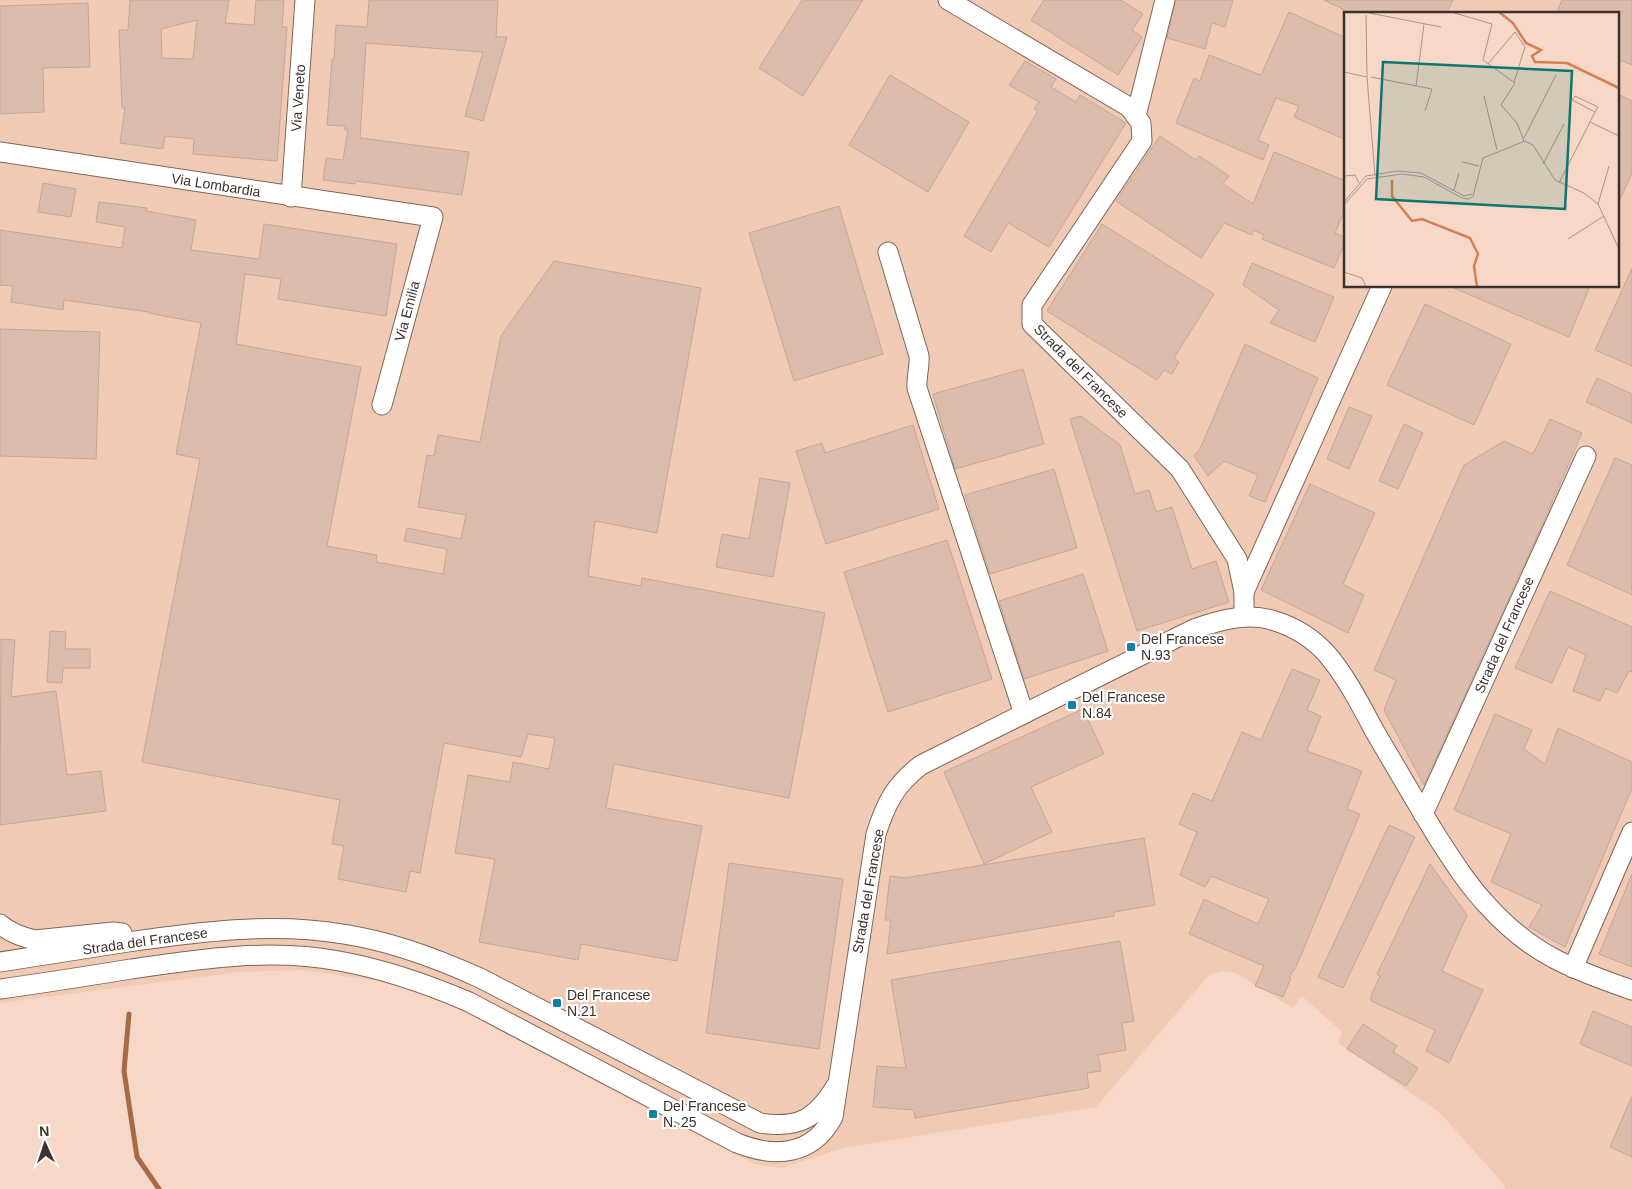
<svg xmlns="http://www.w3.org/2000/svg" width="1632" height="1189" font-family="Helvetica,sans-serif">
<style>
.built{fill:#f1cab6;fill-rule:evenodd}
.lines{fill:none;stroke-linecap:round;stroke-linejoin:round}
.stream{stroke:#a76946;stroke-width:5}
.building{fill:#dcbdad;stroke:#c5a797;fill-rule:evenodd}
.street-casing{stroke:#806556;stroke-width:21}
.street{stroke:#fff;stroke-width:19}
.poi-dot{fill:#0f80a8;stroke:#fff;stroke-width:2}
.labels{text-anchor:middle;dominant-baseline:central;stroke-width:4.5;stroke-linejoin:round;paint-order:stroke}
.street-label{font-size:14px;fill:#3e322b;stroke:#fff}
.poi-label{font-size:14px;fill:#3e322b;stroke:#fff;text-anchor:start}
.inset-river{fill:none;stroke:#d48152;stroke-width:2.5}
.inset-road{fill:none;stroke:#ad9589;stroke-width:1}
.view{fill:#0f766e;fill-opacity:0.15;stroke:#0f766e;stroke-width:2.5}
.inset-edge{fill:none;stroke:#3e322b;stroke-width:2.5}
</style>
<rect width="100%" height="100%" fill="#f7d7c7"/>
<path class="built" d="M0,0H1632V1189H1506L1500,1180L1439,1112L1338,1043L1342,1032L1302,996L1293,1008L1236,973L1222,971L1209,975L1096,1107L843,1148L782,1168L755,1164L674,1123L463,1011L406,985L302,970L239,972L0,1003ZM1346,14H1618V286H1346Z"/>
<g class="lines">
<polyline class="stream" points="129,1014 124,1071 137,1157 159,1189"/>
</g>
<g class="building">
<path d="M130,0H229L225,23L254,25L256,0H284L282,27H287L277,161L193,154L194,139L165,136L163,149L120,143L125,108H122L119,30H128ZM197,20L193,59L162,58L161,29Z"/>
<polygon points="369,0 498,0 496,37 507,37 483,121 465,116 483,52 366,43 360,138 469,152 462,195 356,181 355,184 323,180 326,158 343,160 348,130 345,130 345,126 327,125 332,59 334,59 336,25 367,27"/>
<polygon points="802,0 863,0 803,96 759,68"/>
<polygon points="1044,0 1121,0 1143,14 1132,30 1142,37 1118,75 1031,20"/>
<polygon points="1176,0 1233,0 1225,27 1212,23 1205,49 1167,38"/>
<polygon points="1324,0 1453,0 1446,14 1353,14"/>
<polygon points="1562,0 1632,0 1632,65 1618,59 1618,14 1556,14"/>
<polygon points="88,3 90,67 43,68 44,112 0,114 0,6"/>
<polygon points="1289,12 1346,38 1346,140 1294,117 1299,106 1276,98 1258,140 1269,145 1263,160 1176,123 1194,78 1200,81 1209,55 1261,75"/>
<polygon points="1025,61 1056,79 1051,87 1076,102 1080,95 1126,123 1049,247 1008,223 991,252 964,236 1038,111 1034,109 1039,102 1009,85"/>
<polygon points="890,75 969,122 928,192 849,145"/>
<polygon points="1618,94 1632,101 1632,173 1618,204"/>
<polygon points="1160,136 1196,160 1199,156 1229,176 1223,184 1253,204 1274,152 1346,181 1346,207 1335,233 1346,238 1346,240 1334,268 1262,239 1264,235 1254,230 1252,235 1224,223 1201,258 1116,201"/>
<polygon points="43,183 76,189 71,217 38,212"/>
<polygon points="99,202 147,208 146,211 196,220 191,250 259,259 264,224 397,244 386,316 278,299 281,279 245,274 236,344 361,367 327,546 377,555 376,562 443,574 447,549 404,541 407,528 461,539 466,515 418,507 427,455 434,456 438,435 480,442 501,336 554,261 701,288 657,533 595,521 588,576 641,586 642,578 825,613 789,798 614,764 606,808 702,826 677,961 581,944 578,960 479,942 495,859 455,853 468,775 510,782 513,762 549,769 555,738 528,734 521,757 444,743 420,873 410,871 406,892 338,879 344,846 332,844 340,800 142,762 200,459 176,454 201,323 149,313 149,312 64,300 63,310 11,302 13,286 0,285 0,230 122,248 125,227 96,222"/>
<polygon points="839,206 883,354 794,381 749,233"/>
<polygon points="1102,224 1214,294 1174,358 1179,362 1172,374 1164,370 1157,380 1047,311"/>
<polygon points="1252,263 1334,297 1315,342 1270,323 1279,310 1243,285"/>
<polygon points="1632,268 1632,366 1595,350"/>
<polygon points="1449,286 1590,286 1569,337"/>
<polygon points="1425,304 1511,344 1474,425 1387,385"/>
<polygon points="0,329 100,332 96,459 0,456"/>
<polygon points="1245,344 1318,378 1265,502 1249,496 1258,475 1224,461 1208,476 1194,456 1200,449"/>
<polygon points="1023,369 1044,444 955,469 933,394"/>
<polygon points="1597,378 1632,394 1632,423 1586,402"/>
<polygon points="1349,407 1372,416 1349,469 1327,459"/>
<polygon points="1081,416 1120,445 1135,494 1149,490 1156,512 1172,507 1192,569 1216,561 1229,602 1137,631 1070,419"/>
<polygon points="1550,419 1582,433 1540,530 1424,785 1384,710 1396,680 1374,670 1464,465 1504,441 1533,454"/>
<polygon points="1404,424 1423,433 1398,489 1379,481"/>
<polygon points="913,425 939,509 826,544 796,451 822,443 825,453"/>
<polygon points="1615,458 1632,465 1632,595 1567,565"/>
<polygon points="1054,469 1077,548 990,574 965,495"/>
<polygon points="760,478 790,483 773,577 716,567 722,534 749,539"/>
<polygon points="1310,484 1375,513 1343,584 1364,595 1348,633 1261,590"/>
<polygon points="947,540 992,679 888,712 844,572"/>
<polygon points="1083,574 1108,651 1024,679 999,601"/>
<polygon points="1550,591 1632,627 1632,672 1629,671 1617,693 1606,688 1600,701 1573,691 1586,655 1568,647 1552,683 1515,668"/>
<polygon points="50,631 66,632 65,649 90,649 90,668 63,668 62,683 47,682"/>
<polygon points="1,639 15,640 11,697 56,691 67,775 101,771 106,811 0,825"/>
<polygon points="1292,669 1320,680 1307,710 1321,716 1307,751 1362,771 1347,809 1360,814 1296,967 1289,977 1291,978 1283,997 1255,986 1264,966 1189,934 1204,899 1258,924 1269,899 1211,876 1205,887 1180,875 1197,832 1179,824 1193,793 1212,801 1242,732 1261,740"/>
<polygon points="1083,709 1104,754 1031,787 1052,832 984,864 944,772"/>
<polygon points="1495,714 1532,730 1524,749 1545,764 1558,728 1632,762 1632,788 1565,947 1529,927 1542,905 1491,882 1511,834 1454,810"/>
<polygon points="1389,825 1415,837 1343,988 1318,977"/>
<polygon points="1144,838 1155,905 1114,912 1114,916 887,954 891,920 885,920 890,876 905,878"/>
<polygon points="729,863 843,879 819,1049 706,1033"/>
<polygon points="1430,864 1467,915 1442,971 1483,990 1449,1063 1426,1051 1435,1030 1371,1001 1371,996 1380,976 1377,974"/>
<polygon points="1632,874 1632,967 1599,954"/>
<polygon points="1120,941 1134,1021 1122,1023 1126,1050 1098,1055 1101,1071 1087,1073 1089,1088 915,1118 914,1110 873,1107 877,1066 906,1068 891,980"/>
<polygon points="1593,1011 1632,1027 1632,1066 1580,1044"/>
<polygon points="1363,1024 1397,1046 1393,1052 1418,1068 1406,1086 1347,1049"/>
<polygon points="1632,1096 1632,1157 1610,1147"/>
</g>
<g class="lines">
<g class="street-casing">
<g id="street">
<polyline points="948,0 1129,107 1141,123 1142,141 1032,305 1032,324 1180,469 1237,559 1244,592 1244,617"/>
<polyline points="1136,116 1165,0"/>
<polyline points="0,152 433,217 382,405"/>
<polyline points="291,197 305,0"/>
<path d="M888,252L919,356C920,368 916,377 917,388L1024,714"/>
<polyline points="1244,592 1382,286"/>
<polyline points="1423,814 1586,456"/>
<path d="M0,924C10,933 22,937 35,940L113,932L122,933"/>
<path d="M0,962C43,955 85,949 128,942C198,932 271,922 343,934C390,941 436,958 480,978L760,1123C798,1129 816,1119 836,1086"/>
<polyline points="1573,968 1632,832"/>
<path d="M0,989C44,983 88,976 131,969C199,959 270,948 339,961C384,969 427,984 469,1002L737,1143C775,1158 812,1156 833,1117L876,834C886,803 895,785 921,765L1194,629C1220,620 1248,612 1275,621C1294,627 1313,639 1326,653C1346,676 1360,704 1374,730C1395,766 1416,802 1438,838C1453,861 1468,885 1487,905C1531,954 1571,969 1632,990"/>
</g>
</g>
<use href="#street" class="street"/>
</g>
<g class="poi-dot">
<rect x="1126" y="642" width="10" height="10" rx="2.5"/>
<rect x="1067" y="700" width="10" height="10" rx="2.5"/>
<rect x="552" y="998" width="10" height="10" rx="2.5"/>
<rect x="648" y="1109" width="10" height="10" rx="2.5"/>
</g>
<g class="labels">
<g class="street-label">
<text transform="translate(298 98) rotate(-86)">Via Veneto</text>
<text transform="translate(216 185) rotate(9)">Via Lombardia</text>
<text transform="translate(407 311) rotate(-75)">Via Emilia</text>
<text transform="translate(1081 371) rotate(45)">Strada del Francese</text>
<text transform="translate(1504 635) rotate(-66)">Strada del Francese</text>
<text transform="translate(868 891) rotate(-80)">Strada del Francese</text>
<text transform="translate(145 941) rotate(-8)">Strada del Francese</text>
</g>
<g class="poi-label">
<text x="1141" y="639">Del Francese<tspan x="1141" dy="16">N.93</tspan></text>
<text x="1082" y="697">Del Francese<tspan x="1082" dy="16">N.84</tspan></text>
<text x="567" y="995">Del Francese<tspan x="567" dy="16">N.21</tspan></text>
<text x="663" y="1106">Del Francese<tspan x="663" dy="16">N. 25</tspan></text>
</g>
</g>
<g transform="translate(1344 12)">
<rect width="275" height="275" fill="#f7d7c7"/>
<path class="inset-river" d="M155,0L169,11L182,31L197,38L188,44L191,50L223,51L275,76M48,168V184L68,209L78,207L126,226L134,242L130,254L133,275"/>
<path class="inset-road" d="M107,0L148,12L139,48L171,71L157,93L173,111L180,129M25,1L97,15M22,3L23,65L31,164M144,52L171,20L181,35L170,70M0,60L23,65M27,65L88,77L81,99M72,74L80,12M140,84L153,138M246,110L275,124M180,126L212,63M118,150L135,154M199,152L220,112M0,164L11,163L15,171M215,171L246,110L251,100L254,95L231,84L228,88L251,100M110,178L115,161M0,190L22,164L53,159L77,161L120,184L128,182M254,192L265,154M0,193L23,167L58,162L80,165L118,186L125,187L129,184L139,146L181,129L189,133L211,168L240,181L254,192L275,237M224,227L260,204M0,260L18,266L22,275"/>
<path class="view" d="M39,50L228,59L221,197L32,187Z"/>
<rect width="275" height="275" class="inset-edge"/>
</g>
<g transform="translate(45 1144) rotate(357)" stroke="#ffffff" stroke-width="4" paint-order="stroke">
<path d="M0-4L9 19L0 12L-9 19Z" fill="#3e322b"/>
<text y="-8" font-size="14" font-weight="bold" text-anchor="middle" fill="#3e322b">N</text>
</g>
</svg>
